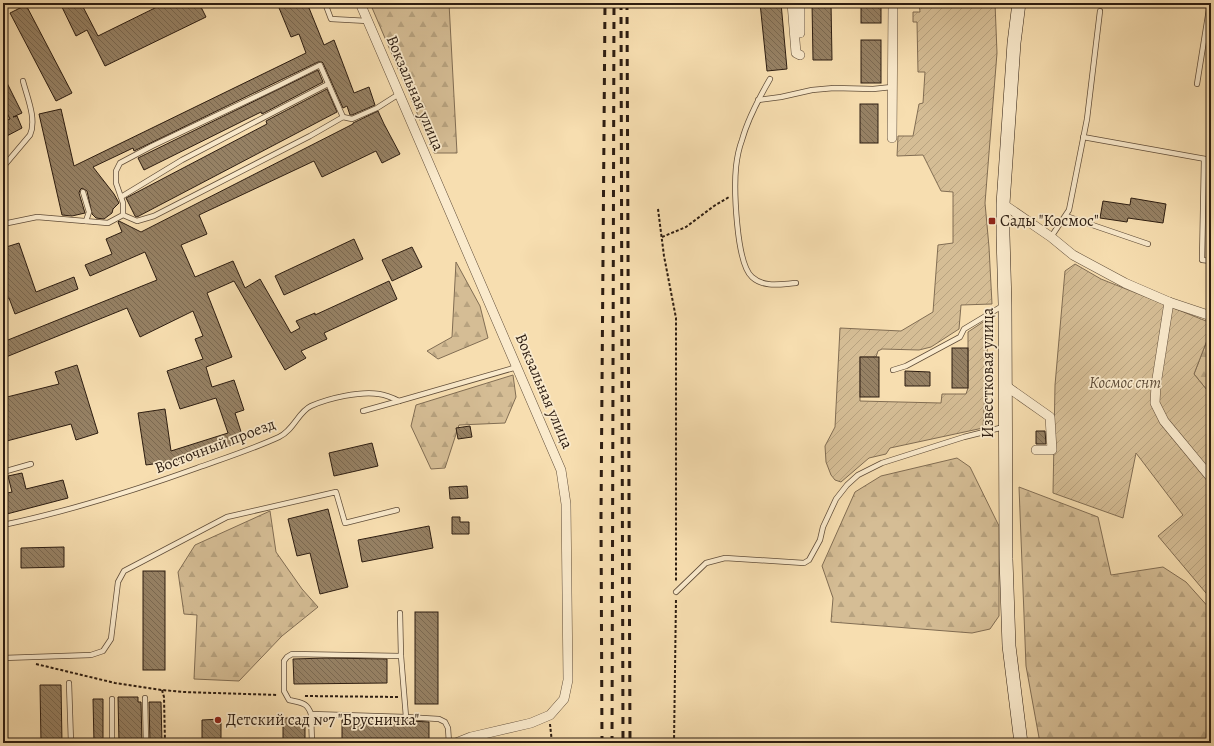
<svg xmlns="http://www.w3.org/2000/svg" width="1214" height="746" font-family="Alegreya,serif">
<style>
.forest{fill:url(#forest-firs);stroke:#816d53}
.garden{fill:url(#garden-furrows);stroke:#816d53}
.building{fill:url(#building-back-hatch);stroke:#2d1d11}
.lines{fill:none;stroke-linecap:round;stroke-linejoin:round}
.lane-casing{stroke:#604d39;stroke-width:6}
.street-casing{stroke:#604d39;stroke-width:10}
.secondary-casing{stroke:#2d1d11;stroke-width:14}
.path{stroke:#2d1d11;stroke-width:2;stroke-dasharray:3 2;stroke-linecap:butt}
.lane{stroke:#faeacc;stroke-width:4.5}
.street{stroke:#faeacc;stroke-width:9}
.secondary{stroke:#faeacc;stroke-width:13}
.rail{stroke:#2d1d11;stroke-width:3;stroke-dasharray:7 7;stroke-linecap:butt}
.poi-dot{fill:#8f2418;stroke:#faeacc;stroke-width:1.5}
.labels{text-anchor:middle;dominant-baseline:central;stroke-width:3.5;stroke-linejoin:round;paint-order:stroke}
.street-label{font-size:16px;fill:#2d1d11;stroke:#faeacc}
.poi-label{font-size:16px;fill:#2d1d11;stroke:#faeacc;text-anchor:start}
.park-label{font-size:16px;font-style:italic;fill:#5f4d39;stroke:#faeacc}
</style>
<defs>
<pattern id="forest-firs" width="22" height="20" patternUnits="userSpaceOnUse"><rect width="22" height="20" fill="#d5bd95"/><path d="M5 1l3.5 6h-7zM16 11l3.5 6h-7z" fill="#b7a27f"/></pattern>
<pattern id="garden-furrows" width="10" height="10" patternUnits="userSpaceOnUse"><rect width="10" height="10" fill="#d5bd95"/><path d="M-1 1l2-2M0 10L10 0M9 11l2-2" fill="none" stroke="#b7a27f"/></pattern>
<pattern id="building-back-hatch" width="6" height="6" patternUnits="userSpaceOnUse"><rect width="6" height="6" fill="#968164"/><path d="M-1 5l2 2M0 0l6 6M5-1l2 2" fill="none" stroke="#7b6951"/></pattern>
</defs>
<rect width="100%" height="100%" fill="#f7deb0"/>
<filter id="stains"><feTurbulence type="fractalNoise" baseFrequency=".005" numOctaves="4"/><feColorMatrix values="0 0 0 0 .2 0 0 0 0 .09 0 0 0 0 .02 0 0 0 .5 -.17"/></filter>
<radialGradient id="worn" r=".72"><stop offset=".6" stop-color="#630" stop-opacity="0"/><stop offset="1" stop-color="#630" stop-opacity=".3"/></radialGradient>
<g class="forest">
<polygon points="370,3 449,3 457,153 434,153"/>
<polygon points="456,262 480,306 488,338 438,359 427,351 452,337"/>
<polygon points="1211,330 1211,395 1194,374"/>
<polygon points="513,375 516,397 505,423 459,425 445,468 431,469 411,426 416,405"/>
<polygon points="957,458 970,467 999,526 999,616 990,629 972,633 831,622 833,598 822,566 855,492 881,476"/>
<polygon points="1019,487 1098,517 1111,575 1163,567 1186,582 1211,610 1211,743 1040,743 1026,666"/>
<polygon points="270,511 276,552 302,589 318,607 282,636 239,681 194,679 197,615 184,614 178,572 195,545"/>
</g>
<g class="garden">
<polygon points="919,3 995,3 997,53 985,203 989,247 992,304 961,305 959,329 931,347 919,350 882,349 878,351 876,357 860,357 860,401 941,403 942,394 966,394 968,388 968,332 989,318 983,428 890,448 886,454 869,458 841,482 835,480 831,475 826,462 825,446 835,427 840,328 901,331 933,312 938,245 953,243 953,192 941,191 923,155 897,156 898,136 913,136 919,104 923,103 925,72 918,72 917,22 913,22 913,12 920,12"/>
<polygon points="1075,264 1101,279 1211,323 1211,330 1194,374 1211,395 1211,599 1158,536 1183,515 1136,453 1123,518 1053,493 1055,385 1065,271"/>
</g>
<g class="building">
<polygon points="60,3 81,3 98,36 165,3 199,3 206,17 105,66 87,30 76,36"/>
<polygon points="277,3 307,3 324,45 334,40 354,93 369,87 375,105 352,115 350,115 347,106 343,108 323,63 322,62 318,62 134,151 133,148 93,167 114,194 119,203 113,209 112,213 104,219 96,218 92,214 87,191 82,188 80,190 79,193 85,213 72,216 62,215 39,114 61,109 74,166 306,53 299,34 291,37"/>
<polygon points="760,3 781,3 787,69 767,71"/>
<polygon points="812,3 831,3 832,60 813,60"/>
<rect x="861" y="3" width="20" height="20"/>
<polygon points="26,5 72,93 56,101 10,13"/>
<rect x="861" y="40" width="20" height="43"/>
<polygon points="318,70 323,82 262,114 261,112 144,170 138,158"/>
<polygon points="3,75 22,113 13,117 17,116 22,128 3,138 3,122 10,119 3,105"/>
<polygon points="327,89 337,112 137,217 135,216 126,198 267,124 266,121"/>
<rect x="860" y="104" width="18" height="39"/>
<polygon points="378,111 384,124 400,154 382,163 376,151 322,177 314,161 199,215 207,234 181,245 195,277 233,261 245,288 260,279 291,333 300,328 296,321 315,313 315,315 389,281 397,299 324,333 327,339 301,351 306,358 285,370 234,281 207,293 232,357 206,367 212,387 234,380 244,410 235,413 244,441 175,463 175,461 146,465 138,413 165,409 171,451 228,433 216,398 180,409 167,371 203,359 195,339 203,336 193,311 140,337 127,308 6,357 3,349 3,342 157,280 145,252 90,276 85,265 112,254 106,239 122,232 118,222 119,221 141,232 353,124 353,123"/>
<polygon points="1131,198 1166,204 1163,223 1128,218 1127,222 1100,218 1103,201 1130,205"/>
<polygon points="354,239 363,259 284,295 275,276"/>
<polygon points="19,243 36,292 74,277 78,289 15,314 9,298 3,300 3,248"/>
<polygon points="412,247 422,267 392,281 382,260"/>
<rect x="952" y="348" width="16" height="40"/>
<rect x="860" y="357" width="19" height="40"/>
<polygon points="77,365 98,433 76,440 71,424 3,442 3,398 59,384 55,372"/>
<polygon points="905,371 930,372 930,386 905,386"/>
<polygon points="470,426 472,437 458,439 456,428"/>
<polygon points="1036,431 1045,431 1046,444 1036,444"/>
<polygon points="372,443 378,466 334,476 329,453"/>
<polygon points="22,473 26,489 63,480 68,498 3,515 3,494 12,492 8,476"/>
<polygon points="467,486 468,498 450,499 449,487"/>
<polygon points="328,509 348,587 320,594 310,553 297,556 288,519"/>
<polygon points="452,517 460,517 460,522 469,522 469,534 452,534"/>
<polygon points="429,526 433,548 362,562 358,540"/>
<polygon points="64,547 64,567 21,568 21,548"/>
<rect x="143" y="571" width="22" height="99"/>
<rect x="415" y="612" width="23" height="92"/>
<polygon points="326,658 387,659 387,683 294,684 293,659"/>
<polygon points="40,685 61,685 62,743 41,743"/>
<polygon points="118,697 138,697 138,702 141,702 142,743 119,743"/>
<polygon points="93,699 103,699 103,743 94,743"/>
<polygon points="149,702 161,702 162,743 150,743"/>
<rect x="283" y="718" width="22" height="25"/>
<polygon points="221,719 221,743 202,743 202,720"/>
<polygon points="342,720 390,720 429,722 429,741 342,742"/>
</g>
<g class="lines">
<g class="lane-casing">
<g id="lane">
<polyline points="325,3 331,19 368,21"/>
<path d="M770,79C759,98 748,118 742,140C739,148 737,158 736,167C734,188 736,263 752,277C764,288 781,284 796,283"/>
<polyline points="1197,84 1210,3"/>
<polyline points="758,100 781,97 812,90 834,88 873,89 892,87"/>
<polyline points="343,117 352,119 377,108 399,94"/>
<polyline points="1083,137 1211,160"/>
<polyline points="1204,159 1202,260 1211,261"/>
<path d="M3,167L30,135C37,119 27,97 23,81"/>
<polyline points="83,192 89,212 86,221"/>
<polyline points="121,197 182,160 328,84"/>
<polyline points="1066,216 1148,244"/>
<polyline points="3,224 37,217 108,223 123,215 137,221 154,216 310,136 343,117 320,65 278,86 152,146 120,163 116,171 116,183 123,203 123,215"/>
<polyline points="1051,237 1069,210 1087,119 1100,11"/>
<polyline points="893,370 906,366 960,337 964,329 1004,305"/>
<polyline points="363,411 399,401"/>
<polyline points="3,472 31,464"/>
<path d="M3,525C70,511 133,491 197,468C225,458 253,449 279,437C294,430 298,412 311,406C329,398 360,391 379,394C386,395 393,398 399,401L517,367"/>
<polyline points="676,592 706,563 725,558 804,563 809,560 820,540 823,527 836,499 847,485 858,475 882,463 964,437 1004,427"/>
<polyline points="400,613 401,656"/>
<polyline points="3,658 91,655 103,651 111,639 118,582 124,571 227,517 336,492 345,523 397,510"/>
<polyline points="69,683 71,743"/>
<polyline points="145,698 146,743"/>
<polyline points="112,699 112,743"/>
<path d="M311,714C307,702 301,703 289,700L284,691V661L287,657L292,654L401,656L406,717"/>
<polyline points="312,743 311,714 406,717 439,719 445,722 448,728 449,743"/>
</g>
</g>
<g class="street-casing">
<g id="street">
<polyline points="360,3 561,470 566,504 568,680 564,699 550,715 531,723 471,737 456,743"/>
<polyline points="792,3 796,53 800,55"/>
<polyline points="800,33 800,3"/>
<polyline points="892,138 893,3"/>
<polyline points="1003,204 1051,237 1073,255 1125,283 1169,302 1211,316"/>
<polyline points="1169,302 1156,385 1155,403 1164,421 1211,478"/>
<polyline points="1006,386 1050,417 1052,450 1036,450"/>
</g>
</g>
<g class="secondary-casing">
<polyline id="secondary" points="1019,3 1014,43 1003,204 1003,235 1005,304 1006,559 1009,646 1021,743"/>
</g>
<g class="path">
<polyline points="658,209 664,256 676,318 676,582"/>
<polyline points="662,237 686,227 714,206 729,197"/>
<polyline points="36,664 115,683 162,690 183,692 278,695"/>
<polyline points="162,690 164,697 165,743"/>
<polyline points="305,696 398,697"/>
<polyline points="550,724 552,743"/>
<polyline points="674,743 676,598"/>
</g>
<use href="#lane" class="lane"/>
<use href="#street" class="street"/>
<use href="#secondary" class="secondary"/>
<g class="rail">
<polyline points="621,3 623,743"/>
<polyline points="627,3 630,743"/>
<polyline points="602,743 601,516 605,3"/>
<polyline points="612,743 614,3"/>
</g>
</g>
<g class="poi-dot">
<rect x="988" y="217" width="8" height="8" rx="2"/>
<circle cx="218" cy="720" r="4"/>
</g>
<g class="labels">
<g class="street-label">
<text transform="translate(415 93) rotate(67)">Вокзальная улица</text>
<text transform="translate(988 373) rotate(-90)">Известковая улица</text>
<text transform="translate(544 391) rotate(67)">Вокзальная улица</text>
<text transform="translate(215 446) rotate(-21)">Восточный проезд</text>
</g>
<g class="poi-label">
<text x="1000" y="221">Сады "Космос"</text>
<text x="226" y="720">Детский сад №7 "Брусничка"</text>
</g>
<g class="park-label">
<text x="1125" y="383">Космос снт</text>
</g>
</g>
<rect width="1214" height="746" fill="none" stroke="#f7deb0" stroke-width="16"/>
<rect x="4" y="4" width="1206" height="738" fill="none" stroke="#2d1d11" stroke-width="2"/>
<rect x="8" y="8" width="1198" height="730" fill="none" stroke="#2d1d11"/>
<rect width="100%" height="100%" filter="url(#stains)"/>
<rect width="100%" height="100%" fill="url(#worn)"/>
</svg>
